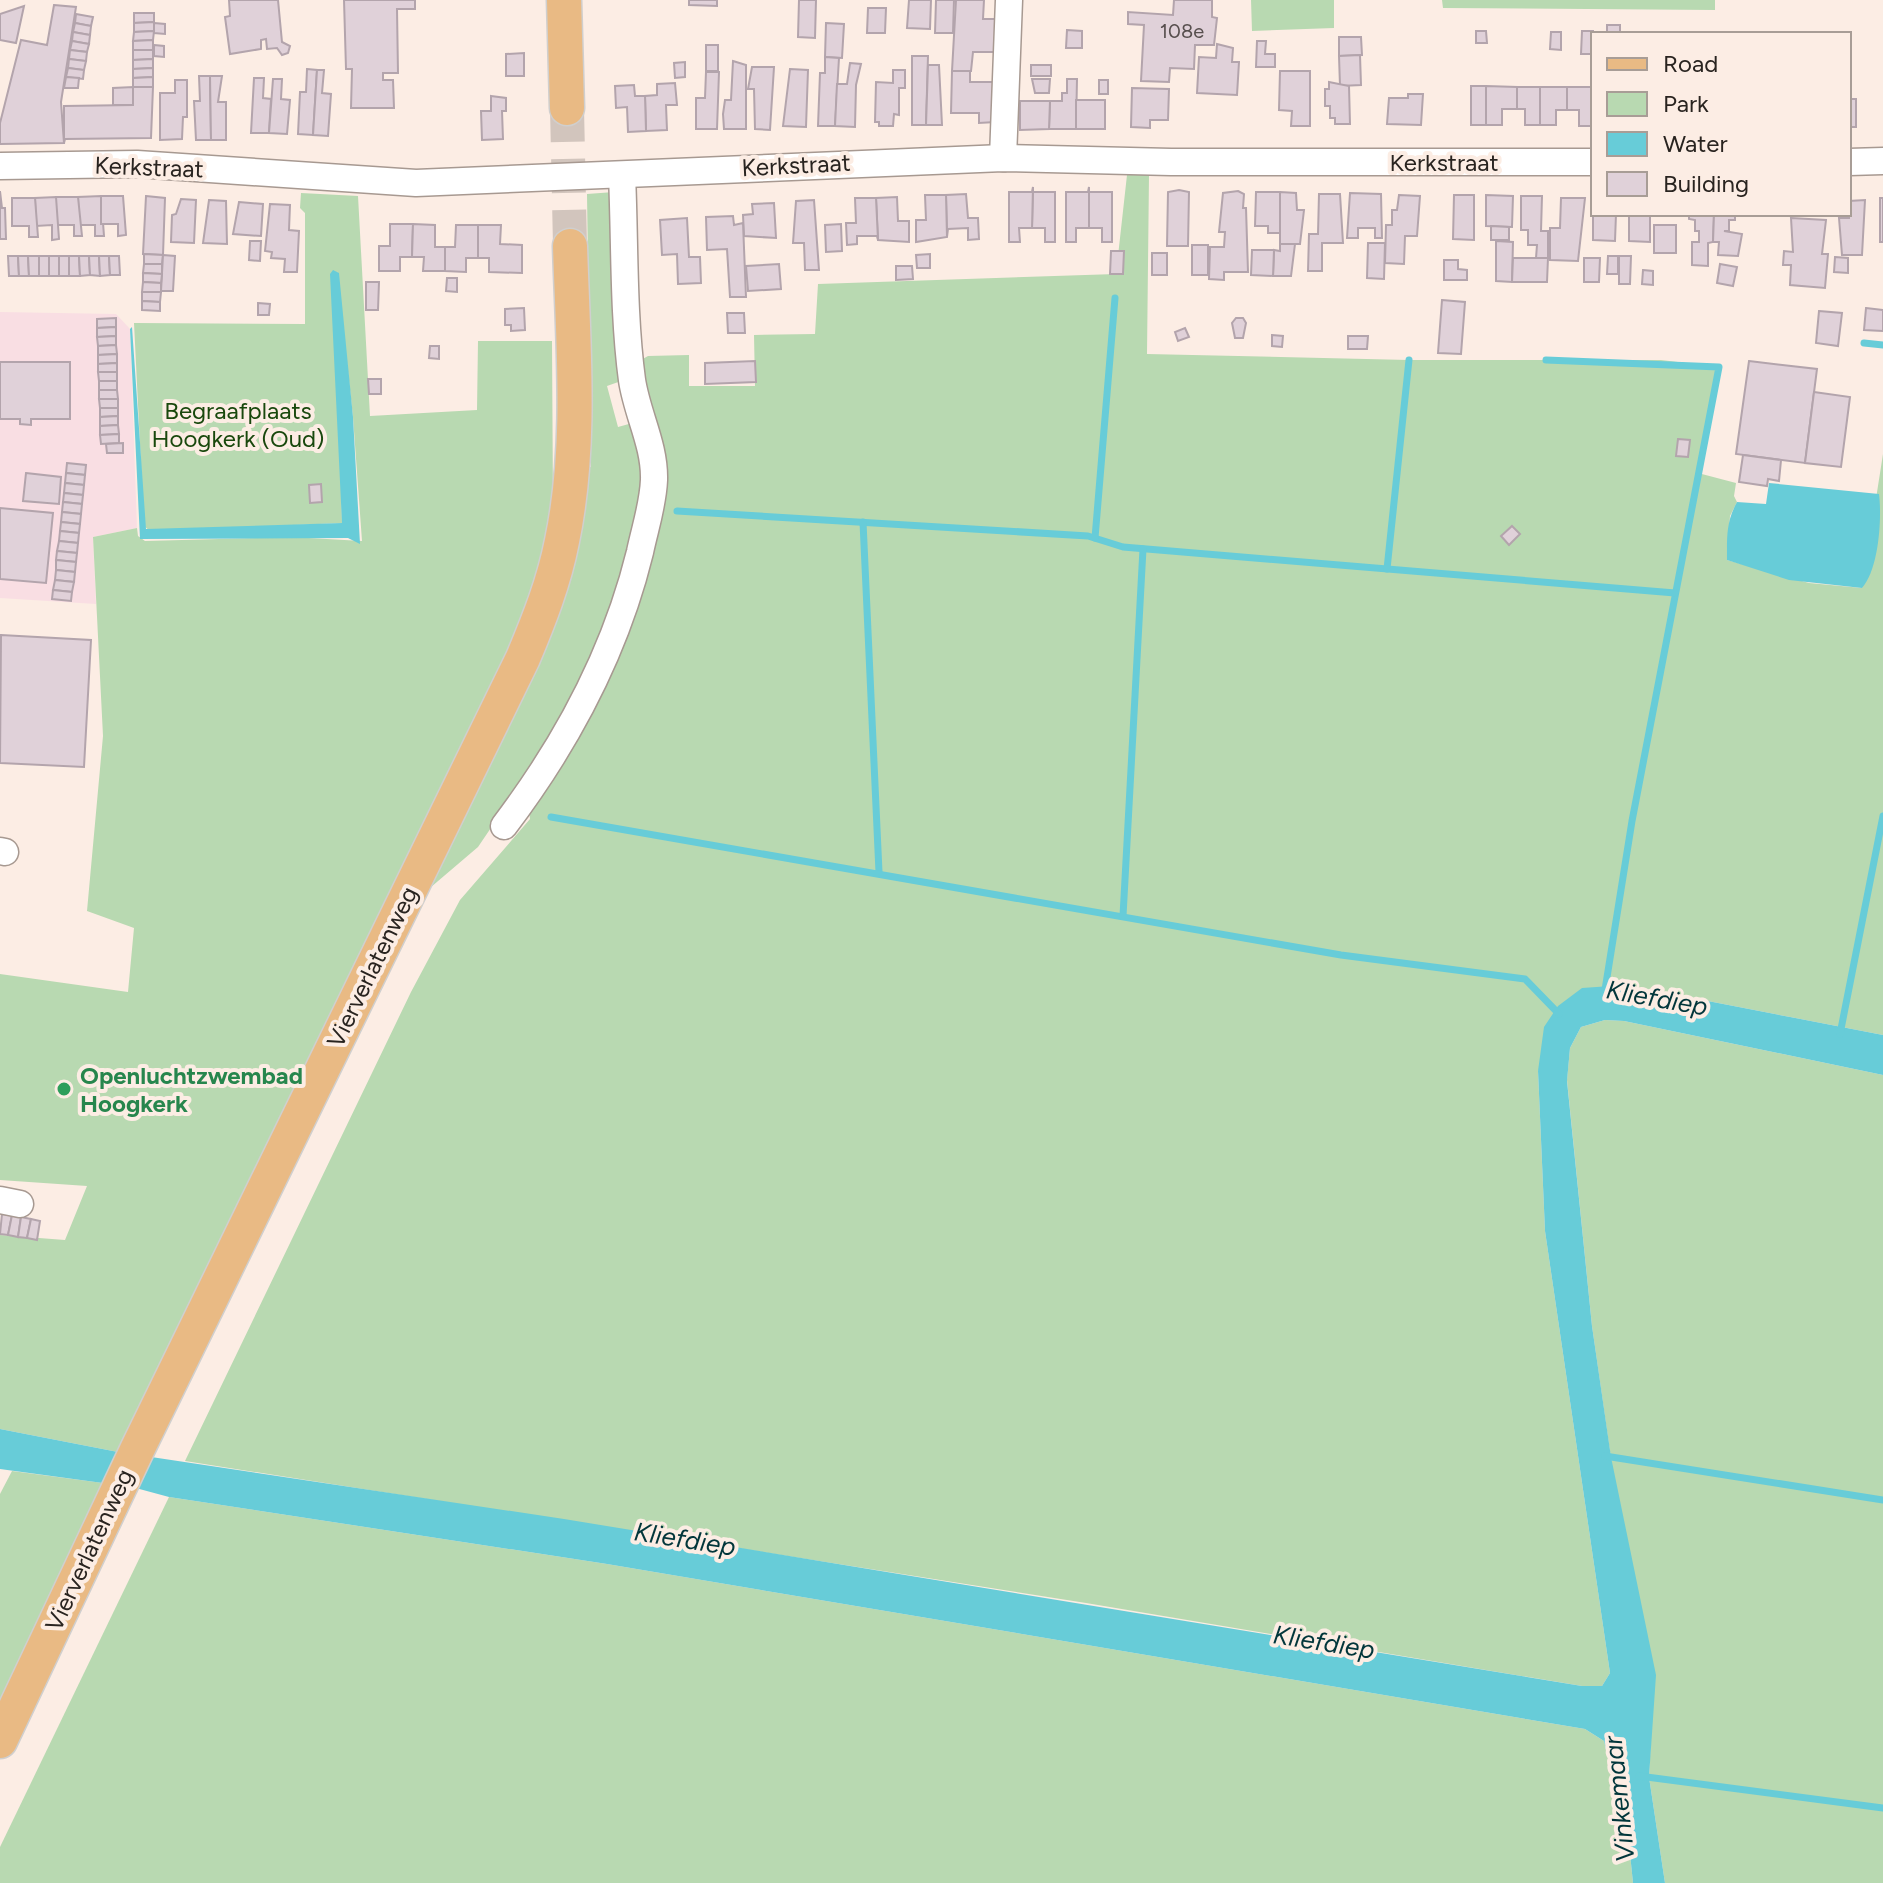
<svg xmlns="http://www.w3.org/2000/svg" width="1883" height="1883" font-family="Figtree,sans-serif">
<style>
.commercial{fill:#f9dee3}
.green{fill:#b8d9b1}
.water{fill:#67ccd8}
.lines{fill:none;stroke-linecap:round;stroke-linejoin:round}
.stream{stroke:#67ccd8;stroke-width:7}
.building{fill:#e0d1d9;stroke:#b3a4ac;stroke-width:2}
.major-tunnel{stroke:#d2c5bd;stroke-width:34;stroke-dasharray:34 17;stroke-linecap:butt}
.minor-casing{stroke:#a79991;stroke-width:29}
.major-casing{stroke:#d0cfce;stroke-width:37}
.minor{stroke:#fff;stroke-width:26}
.major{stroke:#e9ba84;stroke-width:34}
.leisure-dot{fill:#2e9e5b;stroke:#fcede4;stroke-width:3}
.labels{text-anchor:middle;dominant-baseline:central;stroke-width:8;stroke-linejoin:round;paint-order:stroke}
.number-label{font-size:20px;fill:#574f4e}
.street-label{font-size:24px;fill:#292420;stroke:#fcede4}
.park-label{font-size:24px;fill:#19480d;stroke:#fcede4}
.leisure-label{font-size:24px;font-weight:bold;fill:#27864d;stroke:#fcede4;text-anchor:start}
.water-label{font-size:26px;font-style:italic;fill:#02363b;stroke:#fcede4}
</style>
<rect width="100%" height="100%" fill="#fcede4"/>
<polygon class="commercial" points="0,312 116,314 130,329 137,528 93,537 96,604 0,598"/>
<g class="green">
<polygon points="1251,0 1334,0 1334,28 1252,31"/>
<polygon points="1442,0 1715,0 1715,10 1443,8"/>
<polygon points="1127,175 1149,175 1147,354 1409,360 1661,360 1719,367 1698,473 1736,483 1734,496 1737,502 1730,516 1727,560 1809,583 1862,588 1883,454 1883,1035 1651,990 1611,986 1538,1071 1545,1231 1610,1673 1602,1686 1582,1686 1086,1603 185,1461 411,992 460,900 530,819 529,810 627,626 648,408 641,360 648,356 689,355 689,386 755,386 754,335 815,334 818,284 1116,274"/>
<polygon points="614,192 624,380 607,386 618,427 636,422 644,476 628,564 573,707 478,847 424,893 587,467 591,467 587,194"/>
<polygon points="301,193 358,196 370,416 477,410 478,341 552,341 553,506 540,573 528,612 118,1452 0,1429 0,1235 65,1240 87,1186 0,1180 0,974 128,992 134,928 87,911 103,736 93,537 137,528 138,536 145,541 291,537 362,541 353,417 337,271 342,523 150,531 144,526 134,323 305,324 305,213 300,208"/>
<polygon points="1605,1020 1624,1021 1883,1075 1883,1883 1665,1883 1649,1777 1651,1737 1592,1326 1567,1080 1570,1048 1581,1027"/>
<polygon points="12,1471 103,1483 0,1703 0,1494"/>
<polygon points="169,1497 607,1564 1585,1729 1604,1741 1629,1844 1633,1883 0,1883 0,1847"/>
</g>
<g class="water">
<polygon points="333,270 339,273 353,417 360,544 348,538 140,539 130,329 132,327 146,529 342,523 330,274"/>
<path d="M1769,483L1879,494C1882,518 1879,569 1862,588L1789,580L1727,560C1727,537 1726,522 1737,502L1766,504Z"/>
<polygon points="1611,986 1651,990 1883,1035 1883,1075 1624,1021 1605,1020 1581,1027 1570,1048 1567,1081 1592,1326 1611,1457 1656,1675 1649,1777 1665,1883 1633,1883 1629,1844 1604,1741 1585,1729 607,1564 169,1497 132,1487 0,1469 0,1429 118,1452 564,1519 1582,1686 1602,1686 1610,1673 1545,1231 1538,1071 1544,1027 1558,1006 1582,988"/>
</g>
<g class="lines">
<g class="stream">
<polyline points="1864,343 1883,345"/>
<polyline points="1546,360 1719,367 1632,821 1604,996"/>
<polyline points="677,511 1088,536 1123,547 1675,593"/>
<polyline points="863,522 879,872"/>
<polyline points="1095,538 1115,298"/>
<polyline points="1387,569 1409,360"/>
<polyline points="551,817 1341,955 1525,979 1559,1014"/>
<polyline points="1123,916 1143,549"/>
<polyline points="1840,1034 1883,816"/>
<polyline points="1605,1456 1883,1500"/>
<polyline points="1639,1776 1883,1808"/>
</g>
</g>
<g class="building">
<polygon points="229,0 278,0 282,42 290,46 288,53 282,55 277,48 267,49 266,39 261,40 261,49 230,54 225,17 230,16"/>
<polygon points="344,0 415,0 415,9 397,9 398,73 383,73 383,80 393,80 394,108 351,108 352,69 346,69"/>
<polygon points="689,0 717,0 717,6 689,5"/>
<polygon points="799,0 816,0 815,38 798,37"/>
<polygon points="909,0 931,0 930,29 907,28"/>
<polygon points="936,0 954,0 953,33 935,33"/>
<polygon points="956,0 984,0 983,19 998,19 996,52 973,52 971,71 952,71"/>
<polygon points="1174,0 1212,0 1212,17 1217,18 1214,45 1195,45 1194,69 1170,68 1169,82 1141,81 1144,25 1128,24 1128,12 1173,15"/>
<polygon points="54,5 76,7 61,102 64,143 0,144 0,123 21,40 47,45"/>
<polygon points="24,6 16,43 0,40 0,14"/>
<polygon points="868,8 886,8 885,33 867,33"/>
<polygon points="134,13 154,13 154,22 134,23"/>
<polygon points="76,14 93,17 91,26 75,23"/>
<polygon points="154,22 154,31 134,32 134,23"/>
<polygon points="75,23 91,26 90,35 73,32"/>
<polygon points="154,23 165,24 165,34 154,33"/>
<polygon points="826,23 844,24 842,58 825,57"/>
<rect x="1607" y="25" width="13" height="9"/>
<polygon points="1067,30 1082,31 1082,48 1066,48"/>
<polygon points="154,31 153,40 133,41 134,32"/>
<polygon points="1476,31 1486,31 1487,43 1476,43"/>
<polygon points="1582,31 1593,31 1592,54 1581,54"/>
<polygon points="73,32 90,35 89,44 72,41"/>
<polygon points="1551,32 1561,32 1561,50 1550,49"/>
<polygon points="1339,37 1361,37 1362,55 1339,56"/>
<polygon points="153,40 153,50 133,50 133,41"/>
<polygon points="72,41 89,44 87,52 70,50"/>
<polygon points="1257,41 1266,41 1265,54 1275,54 1275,67 1256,67"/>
<polygon points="1217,44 1233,48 1232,62 1239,62 1237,95 1197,93 1199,57 1216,58"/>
<polygon points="154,45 164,46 164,57 154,56"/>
<rect x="706" y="45" width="12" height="26"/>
<polygon points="70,50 87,52 86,61 69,59"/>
<polygon points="133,50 153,50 153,59 133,60"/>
<polygon points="524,53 524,76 506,76 506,54"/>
<polygon points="1360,55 1361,85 1340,86 1339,56"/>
<polygon points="912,56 928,56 926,125 912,125"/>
<polygon points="825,57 839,58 835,126 818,126 820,73 825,73"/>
<polygon points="69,59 86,61 84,70 68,68"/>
<polygon points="153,59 153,68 133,69 133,60"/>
<polygon points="733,61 746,65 746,129 724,129 723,114 725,100 731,100"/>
<polygon points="685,62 685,77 675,78 674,63"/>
<polygon points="850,63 861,64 856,85 855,127 835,126 837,84 847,84"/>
<polygon points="928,65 939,65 942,125 926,125"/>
<rect x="1031" y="65" width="20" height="11"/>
<polygon points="752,67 774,67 770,130 755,129 754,89 748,89"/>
<polygon points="68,68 84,70 83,79 66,77"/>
<polygon points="153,68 153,77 133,78 133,69"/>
<polygon points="307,69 317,70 313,135 298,134 300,92 306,92"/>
<polygon points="790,69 808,70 806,127 783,126"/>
<polygon points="317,70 324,70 322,93 331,94 328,136 313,135"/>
<polygon points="893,70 905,70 905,88 899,88 899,115 894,114 893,126 879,126 879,122 875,122 876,82 893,83"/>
<polygon points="952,71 970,71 970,82 994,82 995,122 979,123 979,113 951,113"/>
<polygon points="1280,71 1310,71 1310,126 1291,126 1292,111 1279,110"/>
<polygon points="706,72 719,72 717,129 696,129 696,98 705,98"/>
<polygon points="199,76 210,76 211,140 196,140 194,101 200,101"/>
<polygon points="210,76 222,76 218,102 226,102 226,140 211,140"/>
<polygon points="66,77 79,78 78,88 64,88"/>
<polygon points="153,77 153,87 133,87 133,78"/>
<polygon points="254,78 264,78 263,98 271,99 269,133 251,133"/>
<polygon points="273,79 282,79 281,99 290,100 287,134 269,133"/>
<polygon points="1032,79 1050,79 1049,93 1035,93"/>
<polygon points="1067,79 1077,79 1076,129 1049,129 1050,101 1062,101 1062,93 1067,93"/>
<polygon points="175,80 187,80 187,117 183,117 182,139 160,140 160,93 175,93"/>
<rect x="1099" y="80" width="9" height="14"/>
<polygon points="1329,82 1349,86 1350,124 1335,124 1335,118 1330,118 1330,106 1325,106 1325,89 1329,89"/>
<polygon points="675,83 677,105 666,105 667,130 646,131 645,96 657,95 657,84"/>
<polygon points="634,85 635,96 645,96 646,131 628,132 627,107 616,108 615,86"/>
<polygon points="1849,85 1850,99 1856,99 1856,127 1849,127"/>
<rect x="1471" y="86" width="15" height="39"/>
<polygon points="1486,86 1517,87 1517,109 1502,109 1502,125 1486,125"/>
<polygon points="133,87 153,87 151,138 65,139 64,143 64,106 133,105"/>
<polygon points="133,87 133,105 113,105 113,88"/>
<polygon points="1517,87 1540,87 1540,125 1525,125 1525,109 1517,109"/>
<polygon points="1540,87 1567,87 1567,110 1556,110 1556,125 1540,125"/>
<polygon points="1567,87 1593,87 1593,126 1579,126 1579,110 1567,110"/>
<polygon points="1132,88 1169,89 1168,120 1150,120 1150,128 1131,127"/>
<polygon points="1408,94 1423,94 1421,125 1387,124 1389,98 1408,98"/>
<polygon points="491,96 506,98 506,111 502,111 503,139 482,140 481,111 491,111"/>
<rect x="1076" y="100" width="29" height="29"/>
<polygon points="1020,101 1050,101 1049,129 1020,130"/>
<polygon points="1033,187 1033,192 1055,192 1055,242 1045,242 1045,228 1032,228"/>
<polygon points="1033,187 1032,228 1019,228 1020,242 1009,242 1009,192 1032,192"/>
<polygon points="1089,187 1089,192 1112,192 1112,242 1102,242 1102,228 1089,228"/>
<polygon points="1089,187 1089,228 1076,228 1076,242 1066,242 1066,192 1088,192"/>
<polygon points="1179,190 1189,192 1188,246 1167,246 1168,192"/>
<polygon points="0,191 2,208 5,208 6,239 0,239"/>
<polygon points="1238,191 1244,194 1243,208 1246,208 1248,272 1224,272 1224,280 1209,279 1210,247 1224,247 1225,232 1219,232 1223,193"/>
<polygon points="1256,192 1280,192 1281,233 1268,233 1268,226 1255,226"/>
<polygon points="1280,192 1296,193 1297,210 1304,210 1300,244 1280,244"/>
<polygon points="1350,193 1381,194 1382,238 1375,238 1375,228 1358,228 1358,238 1347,238"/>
<polygon points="966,194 968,218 978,218 979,239 968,240 968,228 948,229 947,237 946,195"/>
<polygon points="1319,194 1340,194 1343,243 1322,243 1322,271 1308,271 1309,234 1318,234"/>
<polygon points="925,195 946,195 947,237 916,242 916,220 926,220"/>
<polygon points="1399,195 1420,196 1417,236 1405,236 1404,264 1385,263 1386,225 1392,225 1392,210 1397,210"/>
<polygon points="1454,195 1474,195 1474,240 1453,239"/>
<polygon points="1486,195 1513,196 1512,227 1486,226"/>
<polygon points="101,196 104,236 95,236 95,225 79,225 78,197"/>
<polygon points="101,196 123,196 126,235 118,236 118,224 101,224"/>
<polygon points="146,196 165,198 163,255 143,254"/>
<polygon points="1521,196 1542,196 1541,231 1548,231 1548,258 1536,258 1537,245 1528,245 1528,230 1521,230"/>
<polygon points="56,197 78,197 82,236 74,236 74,225 56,225"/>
<polygon points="56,197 59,239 52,240 52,225 36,226 35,198"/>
<polygon points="897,197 898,221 909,221 909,242 878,240 876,198"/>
<polygon points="12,198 35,198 38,237 29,237 29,226 12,226"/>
<polygon points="855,198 876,198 878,240 877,236 857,236 857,244 847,245 846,223 856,223"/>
<polygon points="1561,198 1585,198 1578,261 1550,260 1550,228 1560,228"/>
<rect x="1880" y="198" width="3" height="44"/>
<polygon points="181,199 196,200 194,243 171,242 172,215 176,214"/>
<polygon points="209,200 226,201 227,244 203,243"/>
<polygon points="814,200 819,270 805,270 804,243 793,243 796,201"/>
<polygon points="1865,200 1862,255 1842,255 1839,218 1849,218 1849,201"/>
<polygon points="239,202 263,204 261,236 233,234"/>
<polygon points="774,203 776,238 744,236 743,215 753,214 752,204"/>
<polygon points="270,204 290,205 289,230 299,231 297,272 284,272 285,259 271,258 272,252 265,251"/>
<polygon points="1593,214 1616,214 1615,241 1593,240"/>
<polygon points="1629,214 1650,214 1650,242 1629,241"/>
<polygon points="1689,214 1714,214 1713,242 1708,243 1708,266 1692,265 1692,242 1699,242 1699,231 1695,231 1695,220 1689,219"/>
<polygon points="1714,214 1735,214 1735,220 1729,220 1729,231 1724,231 1742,234 1738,256 1718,255 1719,242 1713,242"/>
<polygon points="733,216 734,225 743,223 746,297 730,297 727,249 707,250 706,217"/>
<polygon points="687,218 689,257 700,257 701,283 678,284 677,254 662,255 660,220"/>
<polygon points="1791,218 1826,220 1822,254 1828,254 1825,288 1790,285 1791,265 1783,265 1784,251 1793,252"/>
<polygon points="390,224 413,224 412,257 400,257 400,271 379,271 379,246 390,246"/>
<polygon points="413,224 435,225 435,247 445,247 445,271 423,271 424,257 412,257"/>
<polygon points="841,224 842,251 826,252 825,225"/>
<polygon points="456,225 478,225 478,258 466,258 466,272 445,271 445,247 455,247"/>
<polygon points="478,225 501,225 500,244 522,245 522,273 489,272 489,258 478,258"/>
<rect x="1654" y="225" width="22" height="28"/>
<polygon points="1491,226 1509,227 1509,240 1491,240"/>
<polygon points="250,241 261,241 260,261 249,260"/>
<polygon points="1496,241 1513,242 1512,282 1496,281"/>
<polygon points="1368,243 1385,243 1384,279 1367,278"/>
<polygon points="1280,244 1295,244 1291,276 1273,276 1274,250 1280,251"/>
<rect x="1192" y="245" width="16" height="30"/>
<polygon points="1252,250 1274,250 1273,276 1251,275"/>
<polygon points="1111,251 1124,251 1123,274 1110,274"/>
<rect x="1152" y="253" width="15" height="22"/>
<polygon points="144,254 163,255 162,264 144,264"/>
<polygon points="930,254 930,268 917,268 916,255"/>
<polygon points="163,255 175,256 173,291 161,291"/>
<polygon points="8,256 18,256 19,276 9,276"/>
<polygon points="18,256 28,256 29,276 19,276"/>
<polygon points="28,256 39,256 39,276 29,276"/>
<rect x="39" y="256" width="10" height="20"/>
<rect x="49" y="256" width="10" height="20"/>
<rect x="59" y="256" width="10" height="20"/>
<polygon points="69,256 79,256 80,276 69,276"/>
<polygon points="79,256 89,256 90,275 80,276"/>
<polygon points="89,256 99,256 100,276 90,275"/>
<polygon points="99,256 109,256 110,275 100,276"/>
<polygon points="109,256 119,256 120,275 110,275"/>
<polygon points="1608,256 1618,256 1618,274 1607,274"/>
<polygon points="1619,256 1631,256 1630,284 1619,284"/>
<polygon points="1835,257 1848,258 1848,273 1834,272"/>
<polygon points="1513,258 1548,258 1547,282 1512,282"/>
<polygon points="1584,258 1600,258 1599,282 1584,282"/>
<polygon points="1444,260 1458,260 1458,269 1467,270 1467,280 1444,280"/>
<polygon points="144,264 162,264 162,274 143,273"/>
<polygon points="779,264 781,289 748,291 746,266"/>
<polygon points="1720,264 1737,267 1733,286 1717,283"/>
<polygon points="896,266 912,266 913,279 896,280"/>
<polygon points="1643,270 1653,271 1653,285 1642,284"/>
<polygon points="143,273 162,274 161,283 143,282"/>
<polygon points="447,278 457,278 457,292 446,291"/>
<polygon points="143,282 161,283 161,292 142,292"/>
<polygon points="366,282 379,282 378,310 366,310"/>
<polygon points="142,292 161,292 160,302 142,301"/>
<polygon points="1442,300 1465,302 1461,354 1438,353"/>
<polygon points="142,301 160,302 160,311 142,310"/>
<polygon points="258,303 270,304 269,315 258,315"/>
<polygon points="524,308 525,330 511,331 511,325 505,325 505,309"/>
<polygon points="1866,308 1883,310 1883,331 1864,330"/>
<polygon points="1819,311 1842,313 1838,346 1816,343"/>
<polygon points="727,313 744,313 745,333 728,333"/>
<polygon points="116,318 116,327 97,328 97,319"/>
<polygon points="1236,318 1243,318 1246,323 1243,338 1235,338 1232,323"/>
<polygon points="116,327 116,336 97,337 97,328"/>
<polygon points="1185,328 1189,337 1178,341 1175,332"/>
<polygon points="1272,335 1283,336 1282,347 1272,346"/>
<polygon points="116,336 116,345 98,346 97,337"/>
<polygon points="1348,336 1368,336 1367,349 1348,349"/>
<polygon points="116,345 117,354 98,355 98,346"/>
<polygon points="430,346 439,346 439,359 429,358"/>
<polygon points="117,354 117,363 98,364 98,355"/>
<polygon points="755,361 756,382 705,384 705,363"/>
<polygon points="1749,361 1817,369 1805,463 1736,454"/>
<polygon points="0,362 70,362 70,419 31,419 31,425 20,424 20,419 0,419"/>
<polygon points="117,363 117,372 98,372 98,364"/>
<polygon points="98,372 117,372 117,381 99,381"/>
<polygon points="368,379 381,379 381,394 369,394"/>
<rect x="99" y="381" width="18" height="9"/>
<polygon points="99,390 117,390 118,399 99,399"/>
<polygon points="1814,392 1850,397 1841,467 1805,463"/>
<polygon points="99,399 118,399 118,408 100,408"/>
<polygon points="100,408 118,408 118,416 100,417"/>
<polygon points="118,416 118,425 100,426 100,417"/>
<polygon points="118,425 119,434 100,435 100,426"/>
<polygon points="119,434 119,443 101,444 100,435"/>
<polygon points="1678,439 1690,440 1688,457 1676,456"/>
<polygon points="123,443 123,453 107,453 106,444"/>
<polygon points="1743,455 1781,460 1779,481 1768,479 1767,486 1739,482"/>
<polygon points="67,463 86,465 85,475 66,473"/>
<polygon points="26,473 61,477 59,504 23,501"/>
<polygon points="66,473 85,475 84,485 65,483"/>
<polygon points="65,483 84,485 83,495 64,493"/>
<polygon points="321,484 322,502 310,503 309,485"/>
<polygon points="64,493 83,495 82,504 63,502"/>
<polygon points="63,502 82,504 81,514 62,512"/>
<polygon points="0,508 53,513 46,583 0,579"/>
<polygon points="62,512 81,514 80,524 61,522"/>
<polygon points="61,522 80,524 79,533 60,531"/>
<polygon points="1512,526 1520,534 1509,545 1501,536"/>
<polygon points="60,531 79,533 78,543 59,541"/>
<polygon points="59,541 78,543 77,553 57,551"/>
<polygon points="57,551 77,553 76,562 56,560"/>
<polygon points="56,560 76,562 75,572 56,570"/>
<polygon points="56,570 75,572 74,582 55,580"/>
<polygon points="55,580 74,582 72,592 53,590"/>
<polygon points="53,590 72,592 71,601 52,599"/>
<polygon points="1,635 91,640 84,767 0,763"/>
<polygon points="2,1214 12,1215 8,1235 0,1234"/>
<polygon points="12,1215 21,1217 18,1237 8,1235"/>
<polygon points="21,1217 31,1219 27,1238 18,1237"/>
<polygon points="31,1219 40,1221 37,1240 27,1238"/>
</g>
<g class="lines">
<polyline class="major-tunnel" points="567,108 570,246"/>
<g class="minor-casing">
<g id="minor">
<polyline points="1003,158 1009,0"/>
<polyline points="1849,162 1883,161"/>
<polyline points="0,166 137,164 416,183 1003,158 1171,162 1593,162"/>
<path d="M504,826C567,743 615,654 640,552C645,528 653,505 654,480C655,445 637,414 632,380C623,313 625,243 622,175"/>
<polyline points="0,851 5,852"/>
<polyline points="0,1200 20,1204"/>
</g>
</g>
<g class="major-casing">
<g id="major">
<polyline points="564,0 567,108"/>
<path d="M0,1741L137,1450L523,658C539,620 554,582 562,541C582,445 573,344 570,246"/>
</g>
</g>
<use href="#minor" class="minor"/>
<use href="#major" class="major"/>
</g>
<circle class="leisure-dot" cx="64" cy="1089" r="8"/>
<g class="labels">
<g class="number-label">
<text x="1182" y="31">108e</text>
</g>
<g class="street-label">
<text x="1444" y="162">Kerkstraat</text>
<text transform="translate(796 165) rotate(-3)">Kerkstraat</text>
<text transform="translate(149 167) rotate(2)">Kerkstraat</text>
<text transform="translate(372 967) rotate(-64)">Vierverlatenweg</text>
<text transform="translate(89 1550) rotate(-65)">Vierverlatenweg</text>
</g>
<g class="park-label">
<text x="238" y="410">Begraafplaats<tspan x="238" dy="28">Hoogkerk (Oud)</tspan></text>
</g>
<g class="leisure-label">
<text x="80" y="1075">Openluchtzwembad<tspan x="80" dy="28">Hoogkerk</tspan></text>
</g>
<g class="water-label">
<text transform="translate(1657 998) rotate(10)">Kliefdiep</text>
<text transform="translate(685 1539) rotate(9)">Kliefdiep</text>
<text transform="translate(1324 1642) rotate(9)">Kliefdiep</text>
<text transform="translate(1619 1799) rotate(-96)">Vinkemaar</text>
</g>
</g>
<rect x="1591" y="32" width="260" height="184" fill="#fcede4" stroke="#a89d96" stroke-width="2"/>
<rect x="1607" y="58" width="40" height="12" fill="#e9ba84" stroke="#a89d96" stroke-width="2"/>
<text x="1663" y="72" font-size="24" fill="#292420">Road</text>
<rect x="1607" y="92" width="40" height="24" fill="#b8d9b1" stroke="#a89d96" stroke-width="2"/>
<text x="1663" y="112" font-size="24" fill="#292420">Park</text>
<rect x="1607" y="132" width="40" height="24" fill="#67ccd8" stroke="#a89d96" stroke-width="2"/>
<text x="1663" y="152" font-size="24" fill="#292420">Water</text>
<rect x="1607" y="172" width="40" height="24" fill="#e0d1d9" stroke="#a89d96" stroke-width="2"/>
<text x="1663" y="192" font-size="24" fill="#292420">Building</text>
</svg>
